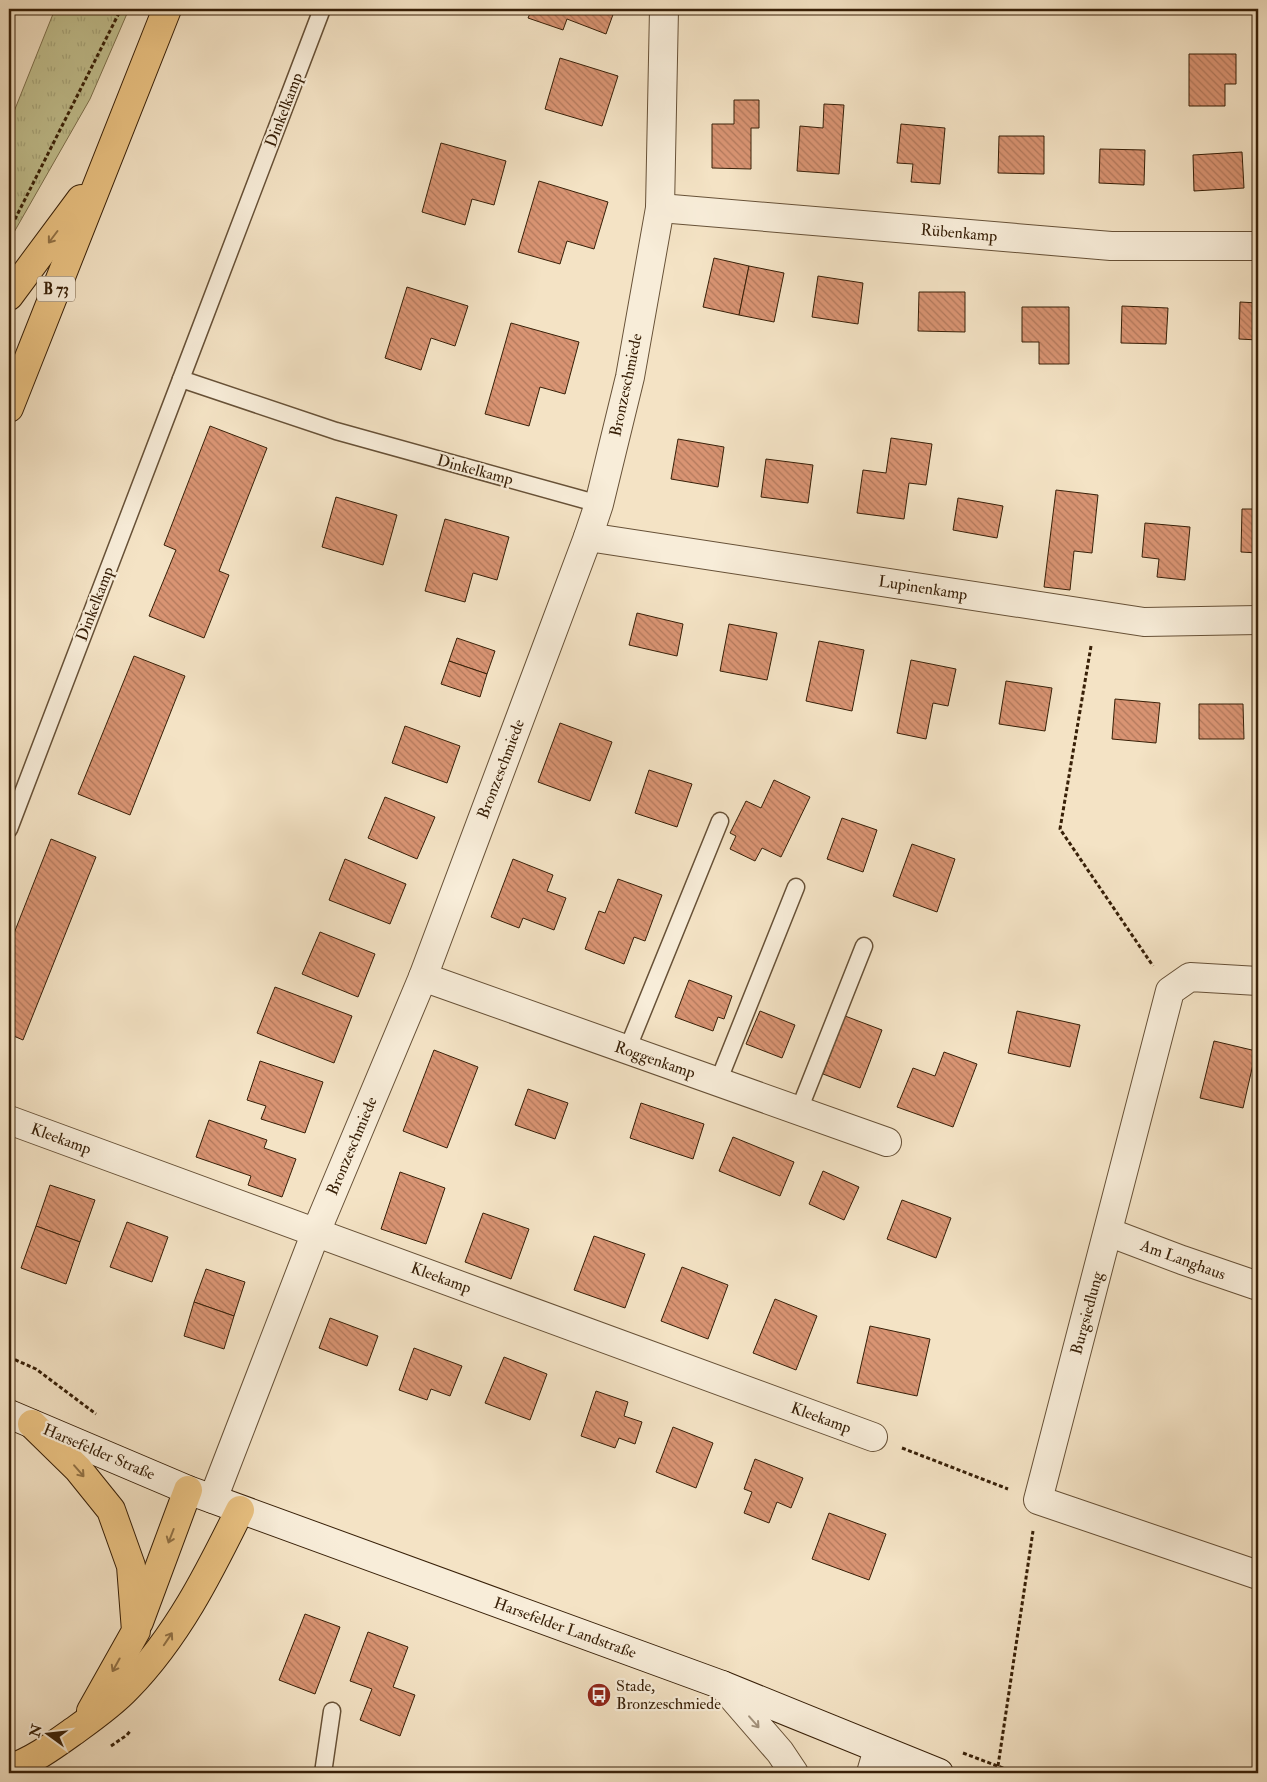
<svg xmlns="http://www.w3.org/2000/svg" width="1267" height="1782" font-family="'IM FELL Double Pica',serif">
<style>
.grass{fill:url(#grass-tufts);stroke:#7d704c}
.building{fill:url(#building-back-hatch);stroke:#382008}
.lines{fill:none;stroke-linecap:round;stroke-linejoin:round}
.service-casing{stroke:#675137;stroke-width:19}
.minor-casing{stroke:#675137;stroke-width:30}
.secondary-casing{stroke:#382008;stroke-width:30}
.primary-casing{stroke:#382008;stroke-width:30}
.path{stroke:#382008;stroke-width:3;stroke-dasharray:4 2.5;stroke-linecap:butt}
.service{stroke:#f8edd9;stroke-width:16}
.minor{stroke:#f8edd9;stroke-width:28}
.secondary{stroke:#f8edd9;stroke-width:28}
.primary{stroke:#eac282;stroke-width:28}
.oneway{stroke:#917145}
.oneway2{stroke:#a2917b}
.labels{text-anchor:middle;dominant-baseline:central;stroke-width:4.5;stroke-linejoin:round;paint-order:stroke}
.shield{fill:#f8edd9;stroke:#725e47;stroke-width:1}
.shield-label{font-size:15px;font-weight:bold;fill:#382008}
.street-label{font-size:16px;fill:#382008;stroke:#f8edd9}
.poi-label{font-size:16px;fill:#382008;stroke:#f8edd9;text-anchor:start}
</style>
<defs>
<pattern id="grass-tufts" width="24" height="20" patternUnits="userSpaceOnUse" patternTransform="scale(1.25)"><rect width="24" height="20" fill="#c2c190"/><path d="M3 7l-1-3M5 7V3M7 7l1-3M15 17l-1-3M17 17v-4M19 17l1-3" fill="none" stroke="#a7a67b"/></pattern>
<pattern id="building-back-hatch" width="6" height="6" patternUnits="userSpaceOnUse" patternTransform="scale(1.25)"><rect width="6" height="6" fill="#d99473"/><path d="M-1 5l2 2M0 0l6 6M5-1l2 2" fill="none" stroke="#b1785c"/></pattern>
</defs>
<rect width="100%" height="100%" fill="#f4e3c5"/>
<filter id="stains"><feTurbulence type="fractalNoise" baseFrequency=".004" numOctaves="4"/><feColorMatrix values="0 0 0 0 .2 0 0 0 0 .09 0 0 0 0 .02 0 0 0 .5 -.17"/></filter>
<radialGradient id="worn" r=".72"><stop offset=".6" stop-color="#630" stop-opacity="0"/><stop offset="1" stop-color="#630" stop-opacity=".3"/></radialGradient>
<polygon class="grass" points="55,9 129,9 90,99 9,241 9,124"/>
<g class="building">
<polygon points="532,9 615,9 606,34 567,19 563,30 528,18"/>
<polygon points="1189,54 1236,54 1236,84 1225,84 1225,106 1189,106"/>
<polygon points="560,58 618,76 602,126 545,109"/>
<polygon points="734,100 759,100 759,128 751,128 751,169 712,168 712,124 734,124"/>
<polygon points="824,104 844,105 839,174 797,171 800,126 823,128"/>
<polygon points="901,124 945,128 940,184 911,182 913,164 897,163"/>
<polygon points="999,136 1044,136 1044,174 998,173"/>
<polygon points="441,143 506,161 494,205 472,199 465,225 422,212"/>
<polygon points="1100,149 1145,150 1144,185 1099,183"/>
<polygon points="1242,152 1244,188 1194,191 1193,155"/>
<polygon points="539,181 608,202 594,249 567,241 560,264 518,252"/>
<polygon points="714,258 749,266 739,315 703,307"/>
<polygon points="749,266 784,273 774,322 739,315"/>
<polygon points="818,276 863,283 858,324 812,317"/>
<polygon points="407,287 468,306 455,346 431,338 421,370 385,358"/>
<polygon points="919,292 965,292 965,332 918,331"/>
<polygon points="1240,302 1258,303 1258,340 1239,339"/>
<polygon points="1122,306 1168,308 1166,344 1121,343"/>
<polygon points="1022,307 1069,307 1069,364 1039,364 1039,342 1022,342"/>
<polygon points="511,323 579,342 565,394 540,387 529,426 485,414"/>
<polygon points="1253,390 1258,390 1258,425 1254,425"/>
<polygon points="210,426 267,448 219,571 229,575 204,638 149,616 176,550 164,545"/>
<polygon points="891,438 932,444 926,485 909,483 904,519 857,513 863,470 886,473"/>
<polygon points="678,439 724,447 718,487 671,479"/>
<polygon points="766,459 813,465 808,503 761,497"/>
<polygon points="1056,490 1098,495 1092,553 1074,551 1070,590 1044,587"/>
<polygon points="336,497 397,515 383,565 322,547"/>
<polygon points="958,498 1003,506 997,538 953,530"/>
<polygon points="1242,509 1258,509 1258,553 1241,552"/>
<polygon points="445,519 509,537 497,580 473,573 465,602 425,591"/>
<polygon points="1145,523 1190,527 1185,580 1157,577 1159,559 1142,557"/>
<polygon points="637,613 683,624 677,656 629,645"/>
<polygon points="729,624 777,633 767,680 720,671"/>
<polygon points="457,638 495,651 487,674 449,661"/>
<polygon points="819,641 864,650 852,711 806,701"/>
<polygon points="134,656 185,676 130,815 78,794"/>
<polygon points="911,660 956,669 948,706 933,703 926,739 897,733"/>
<polygon points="449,661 487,674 480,697 441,684"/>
<polygon points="1006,681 1052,688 1045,731 999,724"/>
<polygon points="1115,699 1160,703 1156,743 1112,739"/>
<polygon points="1199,704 1243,704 1244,739 1199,739"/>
<polygon points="560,723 612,742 590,801 538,782"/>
<polygon points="405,726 460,746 447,783 392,763"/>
<polygon points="649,770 692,784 677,827 635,813"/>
<polygon points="774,780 810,797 781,857 762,848 755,861 730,849 736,836 730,833 746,801 761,808"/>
<polygon points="385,797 435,817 417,859 368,838"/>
<polygon points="842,818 877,830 863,872 827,859"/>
<polygon points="51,839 96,857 23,1040 9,1034 9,946"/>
<polygon points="912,844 955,859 937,912 893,896"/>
<polygon points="345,859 406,884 390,924 329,900"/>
<polygon points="513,859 553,875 547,891 566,898 554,930 523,918 519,928 491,917"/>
<polygon points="618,879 662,895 645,941 634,937 624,964 585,949 599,911 605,913"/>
<polygon points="320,932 375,954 358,997 302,974"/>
<polygon points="689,980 732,996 724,1019 718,1017 713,1031 675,1017"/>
<polygon points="275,987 352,1016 334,1063 257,1033"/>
<polygon points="760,1011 795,1025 782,1058 746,1044"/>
<polygon points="1017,1011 1080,1025 1070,1067 1008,1053"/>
<polygon points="845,1016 882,1030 860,1088 823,1074"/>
<polygon points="1214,1041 1256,1051 1243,1108 1200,1098"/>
<polygon points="434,1050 478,1067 447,1148 403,1131"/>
<polygon points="944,1052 977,1064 953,1127 897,1107 913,1068 935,1076"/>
<polygon points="260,1061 323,1082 305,1133 261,1119 266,1106 247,1100"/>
<polygon points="528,1089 568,1103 555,1139 515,1125"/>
<polygon points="641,1103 704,1124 693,1159 630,1138"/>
<polygon points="209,1120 267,1140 264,1148 296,1159 282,1197 248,1185 251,1176 196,1157"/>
<polygon points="733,1137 794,1162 780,1196 719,1171"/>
<polygon points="823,1171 859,1187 844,1220 809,1204"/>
<polygon points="400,1172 445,1188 426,1244 381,1229"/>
<polygon points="50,1185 95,1200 80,1242 36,1226"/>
<polygon points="902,1200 951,1218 936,1258 887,1239"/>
<polygon points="483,1213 529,1229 511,1279 465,1262"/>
<polygon points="127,1222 168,1237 152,1282 110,1267"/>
<polygon points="36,1226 80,1242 66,1284 21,1268"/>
<polygon points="594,1236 645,1254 625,1308 574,1290"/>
<polygon points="682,1267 728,1285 708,1339 661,1321"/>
<polygon points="206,1269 245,1282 234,1316 194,1302"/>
<polygon points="775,1299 817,1316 796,1370 753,1353"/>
<polygon points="194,1302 234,1316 224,1349 184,1336"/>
<polygon points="330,1318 378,1336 367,1366 319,1348"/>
<polygon points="870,1326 930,1339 917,1396 857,1383"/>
<polygon points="414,1348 462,1366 450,1396 431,1389 427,1400 399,1390"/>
<polygon points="504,1357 547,1374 530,1420 485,1403"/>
<polygon points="596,1391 628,1402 624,1416 642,1422 635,1444 619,1438 615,1448 581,1436"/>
<polygon points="673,1427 713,1443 696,1488 656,1472"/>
<polygon points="755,1459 803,1478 791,1508 777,1502 769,1523 744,1513 752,1492 744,1489"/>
<polygon points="829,1513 886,1534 869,1580 812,1559"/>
<polygon points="305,1614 340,1627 315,1694 279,1680"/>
<polygon points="368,1632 408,1647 393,1687 415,1695 400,1736 360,1720 372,1689 350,1681"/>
</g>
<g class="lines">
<g class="service-casing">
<g id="service">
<polyline points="322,9 181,379 336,431 599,504"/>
<polyline points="9,829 181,379"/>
<polyline points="627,1050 720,821"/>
<polyline points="718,1082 796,887"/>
<polyline points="799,1110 864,946"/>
<polyline points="323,1773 332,1711"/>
</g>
</g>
<g class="minor-casing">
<g id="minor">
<polyline points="660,208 1111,246 1258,246"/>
<polyline points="588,537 1144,622 1258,620"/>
<polyline points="423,977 887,1142"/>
<polyline points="1258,981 1190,977 1170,991 1038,1500 1258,1575"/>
<polyline points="9,1120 873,1437"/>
<polyline points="1108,1232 1182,1260 1258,1286"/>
<polyline points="213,1499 316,1232 423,977 588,537 599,504 630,377 660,208 664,9"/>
<polyline points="722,1685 780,1752 794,1773"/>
<polyline points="871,1773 878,1749"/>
</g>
</g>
<g class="secondary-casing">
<polyline id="secondary" points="9,1414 188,1490 722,1685 939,1773"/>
</g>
<g class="primary-casing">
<g id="primary">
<polyline points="9,296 81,199"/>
<polyline points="9,408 167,9"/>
<polyline points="32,1424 78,1469 111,1510 131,1566 136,1631 91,1711"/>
<polyline points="139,1622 188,1490"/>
<path d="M9,1769C34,1760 53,1746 74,1731C92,1718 112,1704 127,1688C177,1637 209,1573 240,1510"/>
</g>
</g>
<g class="path">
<polyline points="9,231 121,9"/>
<polyline points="1091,646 1060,829 1153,966"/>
<polyline points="9,1357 36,1369 96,1414"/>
<polyline points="902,1448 1008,1489"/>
<polyline points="111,1746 127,1735 131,1730"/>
<polyline points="963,1753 1016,1773"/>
<polyline points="998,1766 1033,1531"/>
</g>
<use href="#service" class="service"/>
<use href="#minor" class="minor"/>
<use href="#secondary" class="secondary"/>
<use href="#primary" class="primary"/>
</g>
<defs><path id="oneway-shaft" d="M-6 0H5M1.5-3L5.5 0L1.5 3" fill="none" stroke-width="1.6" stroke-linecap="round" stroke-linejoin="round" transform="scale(1.25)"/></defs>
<g class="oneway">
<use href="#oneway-shaft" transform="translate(53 237) rotate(127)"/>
<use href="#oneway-shaft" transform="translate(79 1471) rotate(49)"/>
<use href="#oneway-shaft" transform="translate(171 1536) rotate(111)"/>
<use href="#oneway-shaft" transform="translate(168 1639) rotate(-56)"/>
<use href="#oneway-shaft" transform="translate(116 1665) rotate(119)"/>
</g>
<use class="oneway2" href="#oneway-shaft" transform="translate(754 1722) rotate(49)"/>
<defs>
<g id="bus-disc" transform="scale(1.25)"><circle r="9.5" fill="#8f2418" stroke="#f8edd9"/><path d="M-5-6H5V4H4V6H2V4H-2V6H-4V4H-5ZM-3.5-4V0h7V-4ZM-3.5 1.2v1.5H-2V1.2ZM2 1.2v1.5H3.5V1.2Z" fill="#fff"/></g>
</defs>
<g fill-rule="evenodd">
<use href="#bus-disc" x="599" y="1695"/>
</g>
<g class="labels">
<rect class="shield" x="37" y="276.5" width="38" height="25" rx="4"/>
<g class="shield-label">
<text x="56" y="289">B 73</text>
</g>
<g class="street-label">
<text transform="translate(284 110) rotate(-69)">Dinkelkamp</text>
<text transform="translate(959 233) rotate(5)">Rübenkamp</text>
<text transform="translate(626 385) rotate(-78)">Bronzeschmiede</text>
<text transform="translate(475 470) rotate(15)">Dinkelkamp</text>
<text transform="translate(923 588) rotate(9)">Lupinenkamp</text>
<text transform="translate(95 604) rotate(-69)">Dinkelkamp</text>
<text transform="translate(501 769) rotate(-69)">Bronzeschmiede</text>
<text transform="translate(655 1060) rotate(19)">Roggenkamp</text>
<text transform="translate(61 1139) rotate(20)">Kleekamp</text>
<text transform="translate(352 1146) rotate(-67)">Bronzeschmiede</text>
<text transform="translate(1183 1260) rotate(20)">Am Langhaus</text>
<text transform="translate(441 1278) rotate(20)">Kleekamp</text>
<text transform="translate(1087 1313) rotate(-75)">Burgsiedlung</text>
<text transform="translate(821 1418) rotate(20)">Kleekamp</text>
<text transform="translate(99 1452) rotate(23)">Harsefelder Straße</text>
<text transform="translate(565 1628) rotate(20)">Harsefelder Landstraße</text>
</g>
<g class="poi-label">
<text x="616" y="1686">Stade,<tspan x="616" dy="18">Bronzeschmiede</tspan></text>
</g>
</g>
<rect width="1267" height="1782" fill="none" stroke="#f4e3c5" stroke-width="30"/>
<rect x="10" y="10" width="1247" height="1762" fill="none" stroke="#382008" stroke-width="2.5"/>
<rect x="15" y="15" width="1237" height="1752" fill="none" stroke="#382008"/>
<g transform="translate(48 1734) rotate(285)" stroke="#f8edd9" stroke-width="4" paint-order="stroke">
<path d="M0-4L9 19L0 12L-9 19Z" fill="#382008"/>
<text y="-8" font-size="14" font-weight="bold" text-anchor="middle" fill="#382008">N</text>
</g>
<rect width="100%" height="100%" filter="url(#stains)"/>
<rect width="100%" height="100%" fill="url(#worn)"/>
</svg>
